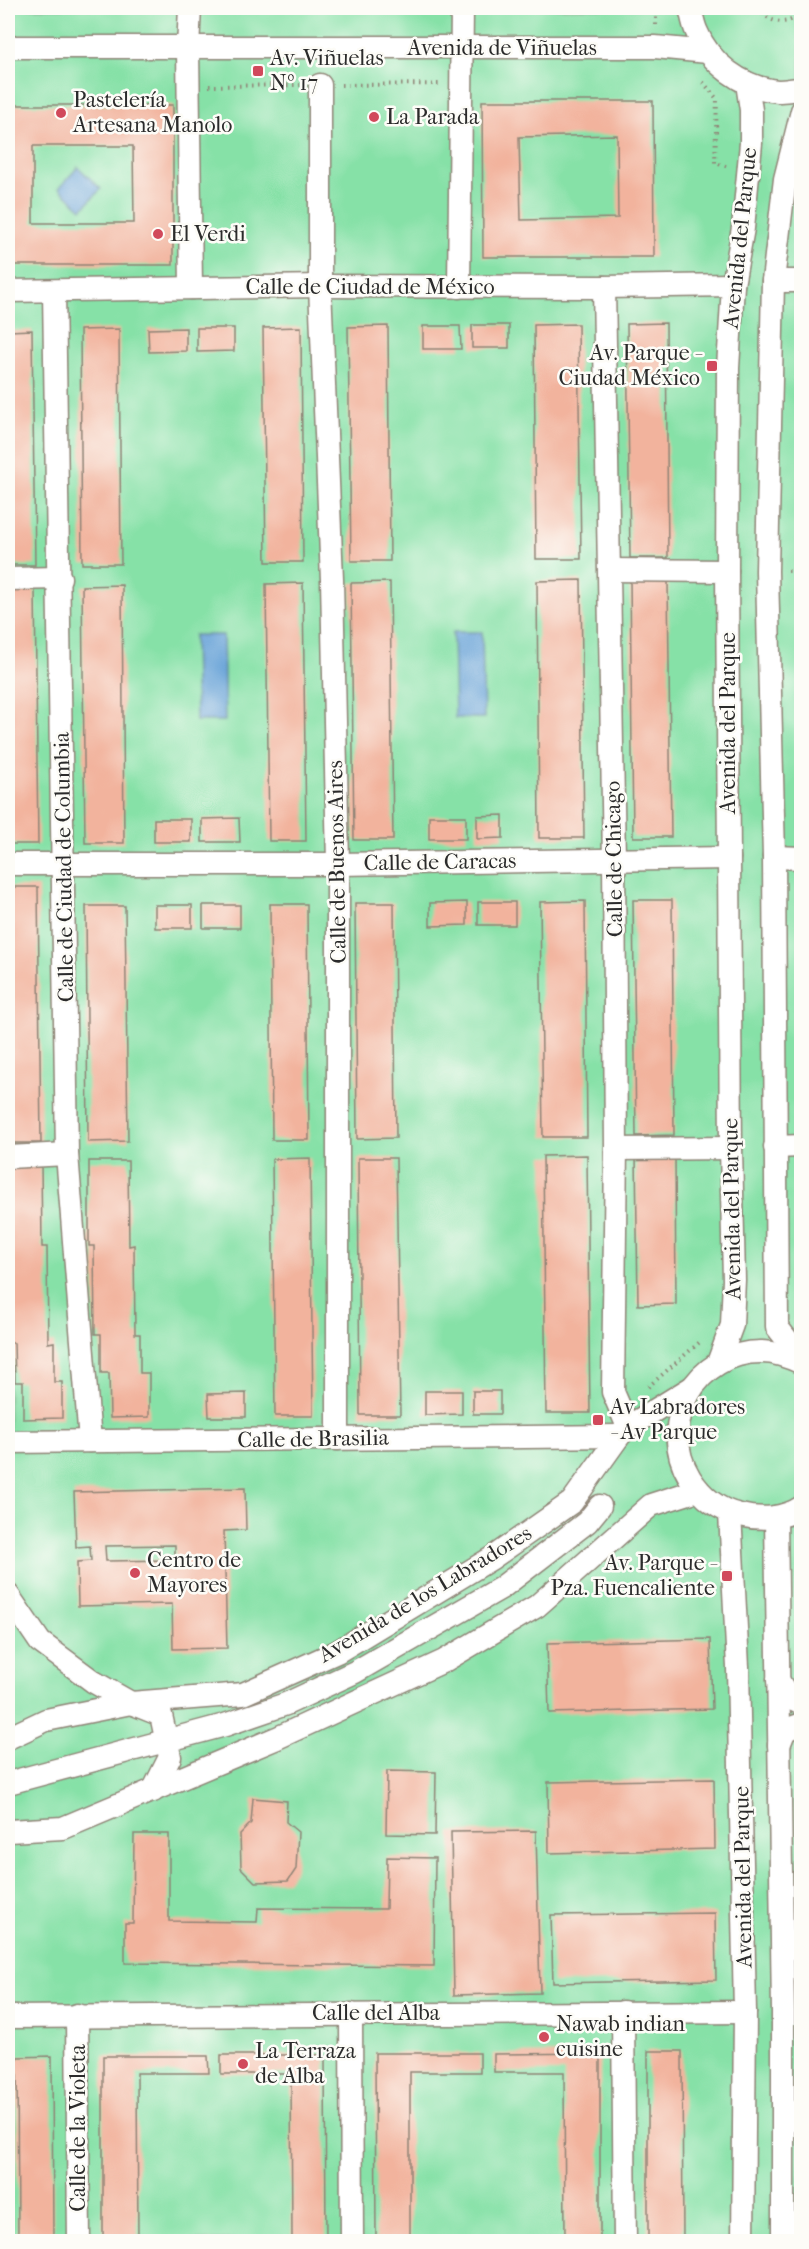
<svg xmlns="http://www.w3.org/2000/svg" width="809" height="2249" font-family="'IM FELL French Canon',serif">
<style>
.green{fill:#86e1a7;stroke:#588669;stroke-width:1.5}
.water{fill:#68a3d8;stroke:#4a6782;stroke-width:1.5}
.building{fill:#f2b39d;fill-rule:evenodd}
.lines{fill:none;stroke-linecap:round;stroke-linejoin:round}
.street-casing{stroke:#8f8476;stroke-width:25}
.path{stroke:#8f8476;stroke-width:4;stroke-dasharray:1.5 4.5;stroke-linecap:butt}
.street{stroke:#fff;stroke-width:22}
.poi-dot{fill:#d1495b;stroke:#fdfcf7;stroke-width:2}
.labels{text-anchor:middle;dominant-baseline:central;stroke-width:5;stroke-linejoin:round;paint-order:stroke}
.street-label{font-size:22px;fill:#2b2b2b;stroke:#fdfcf7}
.poi-label{font-size:22px;fill:#2b2b2b;stroke:#fdfcf7;text-anchor:start}
</style>
<rect width="100%" height="100%" fill="#fdfcf7"/>
<filter id="ink" filterUnits="userSpaceOnUse"><feTurbulence type="fractalNoise" baseFrequency=".0167" numOctaves="2"/><feDisplacementMap in="SourceGraphic" scale="12" xChannelSelector="R" yChannelSelector="G"/><feConvolveMatrix kernelMatrix="1 2 1 2 8 2 1 2 1" color-interpolation-filters="sRGB"/></filter>
<filter id="wash" filterUnits="userSpaceOnUse"><feTurbulence type="fractalNoise" baseFrequency=".008" numOctaves="4" result="noise"/><feDisplacementMap in="SourceGraphic" scale="24" xChannelSelector="R" yChannelSelector="G"/><feGaussianBlur stdDeviation="1.35" result="paint"/><feColorMatrix in="noise" values="0 0 0 0 0 0 0 0 0 0 0 0 0 0 0 0 0 1.4 0 .05"/><feComposite in="paint" operator="in"/></filter>
<g filter="url(#wash)">
<rect width="100%" height="100%" fill="#f3dec1"/>
<rect class="green" x="8" y="8" width="793" height="2233"/>
<g class="water">
<polygon points="78,167 101,189 82,209 59,188"/>
<polygon points="453,632 482,632 484,718 455,718"/>
<polygon points="194,635 223,635 225,721 196,721"/>
</g>
<g id="blocks">
<g class="building">
<path d="M482,101H653L654,257H483ZM617,135L618,218L521,220L519,137Z"/>
<path d="M8,105H173V265H8ZM33,146H133L134,223H33Z"/>
<polygon points="666,323 668,558 630,558 627,324"/>
<polygon points="578,324 581,559 536,559 534,325"/>
<rect x="472" y="325" width="37" height="23"/>
<polygon points="388,326 390,561 351,561 348,327"/>
<polygon points="423,326 460,326 461,349 423,349"/>
<polygon points="301,327 303,562 266,562 263,328"/>
<polygon points="186,328 186,351 149,352 148,329"/>
<polygon points="197,328 234,328 234,351 197,352"/>
<polygon points="119,329 121,564 82,564 80,330"/>
<polygon points="32,330 35,565 8,565 8,331"/>
<polygon points="668,579 671,837 633,837 630,580"/>
<polygon points="581,580 584,838 539,838 537,581"/>
<polygon points="390,582 393,840 354,840 351,583"/>
<polygon points="303,583 306,841 269,841 266,584"/>
<polygon points="122,585 124,843 85,843 82,586"/>
<polygon points="35,586 38,844 8,844 8,587"/>
<polygon points="503,815 503,838 477,839 477,816"/>
<rect x="429" y="816" width="37" height="23"/>
<polygon points="239,818 240,842 202,842 202,819"/>
<rect x="154" y="819" width="37" height="23"/>
<polygon points="8,887 38,887 41,1143 8,1143"/>
<polygon points="633,900 672,900 674,1135 636,1136"/>
<polygon points="585,901 587,1137 543,1137 540,902"/>
<polygon points="467,902 467,925 430,926 430,903"/>
<rect x="478" y="902" width="37" height="23"/>
<polygon points="355,903 394,903 396,1138 357,1139"/>
<polygon points="270,904 307,904 309,1140 272,1140"/>
<rect x="155" y="905" width="37" height="23"/>
<rect x="203" y="905" width="37" height="23"/>
<polygon points="86,906 125,906 128,1141 88,1142"/>
<polygon points="675,1154 676,1304 638,1305 636,1155"/>
<polygon points="587,1155 590,1413 546,1413 543,1156"/>
<polygon points="310,1158 313,1416 275,1416 272,1159"/>
<polygon points="358,1158 396,1158 400,1415 360,1415"/>
<polygon points="41,1161 42,1247 47,1247 48,1343 54,1342 54,1382 62,1382 62,1418 23,1419 23,1382 15,1382 14,1343 9,1343 8,1162"/>
<polygon points="89,1161 128,1161 129,1246 134,1245 135,1334 140,1334 140,1373 149,1373 149,1417 110,1418 109,1373 101,1373 101,1334 95,1334 94,1246 89,1246"/>
<polygon points="425,1391 462,1391 462,1414 425,1415"/>
<rect x="473" y="1391" width="27" height="23"/>
<polygon points="246,1393 246,1417 209,1417 208,1394"/>
<path d="M245,1488L246,1530L224,1531L227,1648L173,1649L172,1604L78,1606L77,1562L91,1561L90,1546L76,1547L74,1492ZM175,1545V1560L106,1561L105,1546Z"/>
<polygon points="710,1639 712,1709 549,1713 547,1643"/>
<polygon points="387,1771 436,1772 435,1835 386,1834"/>
<polygon points="714,1779 715,1849 549,1853 548,1782"/>
<polygon points="253,1798 287,1801 286,1822 298,1832 296,1869 288,1881 255,1882 241,1868 240,1834 251,1823"/>
<polygon points="536,1831 540,1993 454,1995 451,1832"/>
<polygon points="134,1834 169,1834 169,1921 257,1922 258,1908 386,1909 387,1857 435,1858 434,1966 125,1963 125,1923 133,1923"/>
<polygon points="715,1913 716,1980 553,1983 551,1915"/>
<polygon points="648,2051 682,2051 683,2242 648,2242"/>
<polygon points="375,2053 480,2053 480,2072 410,2072 410,2242 376,2242"/>
<polygon points="600,2053 600,2242 565,2242 564,2072 494,2072 494,2054"/>
<polygon points="221,2055 325,2055 326,2242 292,2242 291,2074 221,2074"/>
<polygon points="52,2056 53,2242 18,2242 17,2057"/>
<polygon points="103,2056 208,2056 209,2073 137,2073 138,2242 103,2242"/>
</g>
</g>
</g>
<g filter="url(#ink)">
<use href="#blocks" fill-opacity="0" stroke="#8f8476" stroke-width="1.5"/>
<g class="lines">
<g class="street-casing">
<g id="street">
<polyline points="190,8 188,48 191,288"/>
<path d="M690,8C692,15 693,23 696,30C709,63 742,88 778,91C786,91 794,89 802,89"/>
<polyline points="8,47 655,47 708,52"/>
<polyline points="320,85 320,286 332,580 338,864 338,1439"/>
<polyline points="802,111 785,179 773,281 767,571 774,857 777,1327 802,1359"/>
<polyline points="773,281 802,281"/>
<polyline points="459,287 462,8"/>
<polyline points="604,287 614,860 616,1149 613,1392 628,1427"/>
<polyline points="8,291 320,286 604,287 733,285"/>
<polyline points="54,291 67,1154 90,1441"/>
<polyline points="610,570 727,571"/>
<polyline points="8,579 60,578"/>
<polyline points="774,857 802,858"/>
<polyline points="8,864 338,864 729,858"/>
<polyline points="775,1147 802,1146"/>
<polyline points="616,1149 731,1148"/>
<polyline points="8,1157 67,1154"/>
<polyline points="718,1363 732,1325 734,1280 731,1148 727,571 728,368 733,285 743,228 751,143 751,110 747,83"/>
<path d="M802,1363C789,1357 776,1352 762,1352C696,1351 656,1423 690,1478C702,1497 718,1510 740,1515C760,1520 784,1519 802,1507"/>
<polyline points="8,1442 619,1436"/>
<polyline points="730,1513 738,1667 745,2012 743,2242"/>
<polyline points="776,1517 783,2012 783,2242"/>
<polyline points="8,1595 40,1642 94,1682 131,1703 161,1715 170,1757 153,1791"/>
<polyline points="778,1680 789,1698 802,1704"/>
<polyline points="8,1738 46,1720 131,1703 243,1694 337,1652 492,1558 572,1502 619,1436 628,1427 691,1388"/>
<polyline points="779,1745 785,1730 802,1724"/>
<polyline points="8,1783 225,1725 286,1704 355,1672 501,1588 587,1522 600,1506"/>
<polyline points="8,1831 63,1828 277,1738 444,1661 537,1606 651,1505 698,1490"/>
<polyline points="623,2012 625,2242"/>
<polyline points="351,2014 352,2242"/>
<polyline points="77,2015 79,2242"/>
<polyline points="8,2017 745,2012"/>
</g>
</g>
<g class="path">
<path d="M759,8C768,24 789,27 802,12"/>
<polyline points="656,25 656,8"/>
<polyline points="703,82 717,99 715,163 729,167"/>
<polyline points="341,85 441,84"/>
<polyline points="209,86 300,85"/>
<polyline points="788,571 802,571"/>
<polyline points="648,1387 701,1341"/>
</g>
<use href="#street" class="street"/>
</g>
</g>
<g class="poi-dot">
<rect x="252" y="65" width="12" height="12" rx="3"/>
<circle cx="61" cy="113" r="6"/>
<circle cx="374" cy="117" r="6"/>
<circle cx="158" cy="234" r="6"/>
<rect x="706" y="360" width="12" height="12" rx="3"/>
<rect x="592" y="1414" width="12" height="12" rx="3"/>
<circle cx="135" cy="1573" r="6"/>
<rect x="721" y="1570" width="12" height="12" rx="3"/>
<circle cx="544" cy="2037" r="6"/>
<circle cx="243" cy="2064" r="6"/>
</g>
<g class="labels">
<g class="street-label">
<text x="502" y="48">Avenida de Viñuelas</text>
<text transform="translate(740 238) rotate(-84)">Avenida del Parque</text>
<text x="370" y="287">Calle de Ciudad de México</text>
<text transform="translate(728 723) rotate(-90)">Avenida del Parque</text>
<text transform="translate(614 859) rotate(-91)">Calle de Chicago</text>
<text transform="translate(337 862) rotate(-91)">Calle de Buenos Aires</text>
<text transform="translate(440 862) rotate(-1)">Calle de Caracas</text>
<text transform="translate(64 867) rotate(-91)">Calle de Ciudad de Columbia</text>
<text transform="translate(732 1209) rotate(-91)">Avenida del Parque</text>
<text transform="translate(313 1439) rotate(-1)">Calle de Brasilia</text>
<text transform="translate(425 1594) rotate(-31)">Avenida de los Labradores</text>
<text transform="translate(743 1877) rotate(-91)">Avenida del Parque</text>
<text x="376" y="2013">Calle del Alba</text>
<text transform="translate(78 2128) rotate(-90)">Calle de la Violeta</text>
</g>
<g class="poi-label">
<text x="270" y="58">Av. Viñuelas<tspan x="270" dy="25">Nº 17</tspan></text>
<text x="73" y="100">Pastelería<tspan x="73" dy="25">Artesana Manolo</tspan></text>
<text x="386" y="117">La Parada</text>
<text x="170" y="234">El Verdi</text>
<text x="700" y="353" text-anchor="end">Av. Parque -<tspan x="700" dy="25">Ciudad México</tspan></text>
<text x="610" y="1407">Av Labradores<tspan x="610" dy="25">- Av Parque</tspan></text>
<text x="147" y="1560">Centro de<tspan x="147" dy="25">Mayores</tspan></text>
<text x="715" y="1563" text-anchor="end">Av. Parque -<tspan x="715" dy="25">Pza. Fuencaliente</tspan></text>
<text x="556" y="2024">Nawab indian<tspan x="556" dy="25">cuisine</tspan></text>
<text x="255" y="2051">La Terraza<tspan x="255" dy="25">de Alba</tspan></text>
</g>
</g>
<rect width="809" height="2249" fill="none" stroke="#fdfcf7" stroke-width="30"/>
</svg>
